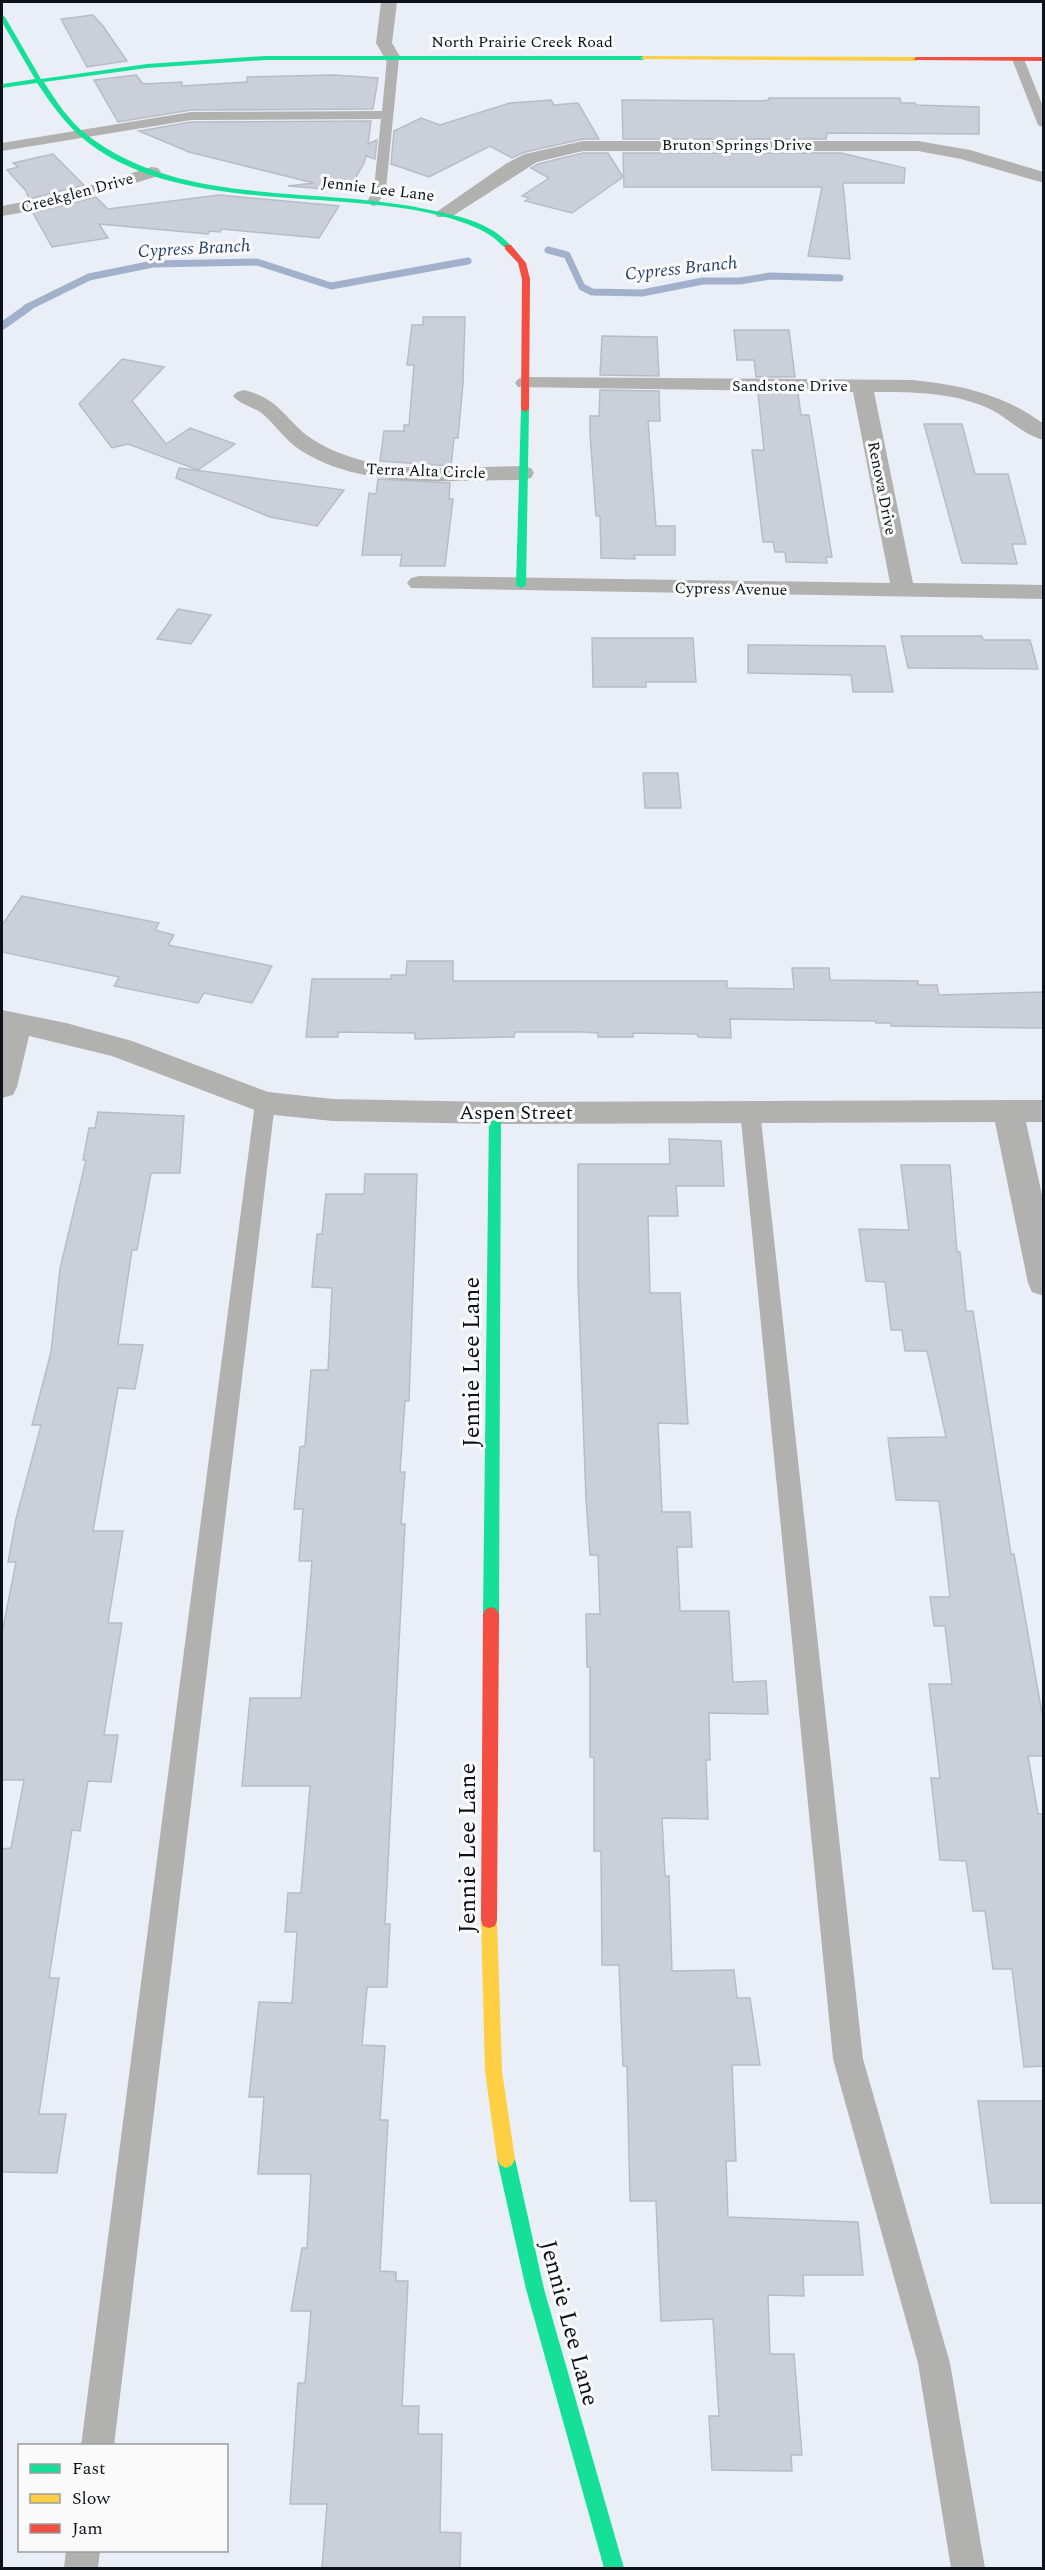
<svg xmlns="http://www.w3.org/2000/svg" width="1045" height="2570" font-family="Spectral,serif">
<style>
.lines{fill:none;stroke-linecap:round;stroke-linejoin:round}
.stream-far1{stroke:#a2b1cb;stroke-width:7}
.stream{stroke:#a2b1cb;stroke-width:8}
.building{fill:#cacfda;stroke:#b8bcc6;stroke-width:1.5}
.lane{fill:#b1b1af;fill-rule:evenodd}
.street{fill:#b1b1af;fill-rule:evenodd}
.fast{fill:#16e098;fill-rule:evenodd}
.slow{fill:#ffcf43;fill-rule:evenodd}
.jam{fill:#f24e42;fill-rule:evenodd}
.labels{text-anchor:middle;stroke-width:6;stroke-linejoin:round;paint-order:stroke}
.far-street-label{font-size:16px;fill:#0c111a;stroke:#fafafa}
.far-water-label{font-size:18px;font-style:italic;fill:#243e6b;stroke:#fafafa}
.street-label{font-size:20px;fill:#0c111a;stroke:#fafafa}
.near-street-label{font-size:24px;fill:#0c111a;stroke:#fafafa}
</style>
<rect width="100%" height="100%" fill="#eaeef7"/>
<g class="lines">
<path class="stream-far1" d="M548 250 567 255 582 287 592 292 642 293 703 281H740L770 276 840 278
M26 308 89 277 153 264 257 262 331 286 468 261"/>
<path class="stream" d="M2 326 29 307"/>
</g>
<path class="building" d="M93 15 103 26 127 61 87 67 61 19Z
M136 75 143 84 182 82V86L247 82V77L335 75 378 78 373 109 191 110 118 122 94 80Z
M769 98H900L901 103H915L916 105 979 107V134L827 133 826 139H623L622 100 760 101 769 100Z
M551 100 554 105 578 103 599 139H583L525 152 512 158 490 146 429 177 391 164 394 131 421 118 440 125 510 103Z
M371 121 368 144 377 140 375 159 366 156 364 163 348 191 288 186 314 183 189 152 139 131 191 122Z
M583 153H608L623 177 572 213 525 201 529 198 522 196 549 178 531 168 538 164Z
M623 153H841L905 168 904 183H843L850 259 808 256 822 187H624Z
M53 154 84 185 29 199 26 191 7 170 18 167 13 163Z
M219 195 339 206 319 238 222 229 220 232 210 231 208 234 99 224 108 238 52 247 33 213 96 197 108 209Z
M423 317H465L463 383 458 438H454L451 466 380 461 384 431H404V425H409L414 365H407L412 325H423Z
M734 330H789L795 377H756L754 360H737Z
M602 336 657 337 659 376 600 375Z
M122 359 164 367 132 401 166 444 190 428 235 444 198 470 128 444 112 448 79 404Z
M600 390 659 391 660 421H648L656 526H675V555H634L635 559 601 558 600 516H596L590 434V416H599Z
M758 393H798L801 415H809L832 557H826L827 563 786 562 785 552H775L773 542H763L752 450H764Z
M924 424H962L975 474H1008L1026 544H1012L1017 564 962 563Z
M179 468 344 490 317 526 270 517 176 478Z
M378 479 450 483 449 499H453L445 566H400L402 555H362L369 493 376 494Z
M178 609 211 615 191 644 157 639Z
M901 636H982L983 640H1030L1038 669 908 668Z
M592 638H693L696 682H646V687H593Z
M748 645 885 646 893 692H853L851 675 748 673Z
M643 773H678L681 808H645Z
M22 896 159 923 155 930 174 935 168 945 272 966 252 1003 204 993 198 1003 114 986 119 977 2 952V925Z
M407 961H453V981H727V988L794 989 792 968H829L830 980 918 981V985H937L939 995 1044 992V1028L891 1026V1023H876V1021L730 1019 731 1038 698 1037 697 1034 633 1033V1037H598V1033L581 1032H515L514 1037 415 1039V1033L338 1032V1037H306L312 979H391V975H406Z
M98 1112 184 1116 180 1173H151L137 1250H132L118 1344 143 1345 135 1389 118 1388 93 1531H123L108 1623H122L104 1735H118L111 1782 88 1781 80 1831 72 1830 49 1978H59L39 2114H66L57 2173 2 2172V1849L11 1848 24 1780H2V1633L16 1562H8L16 1519 41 1425H32L51 1352 60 1269 86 1160H83L89 1128H95Z
M669 1139 721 1141 724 1186H676L678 1216H648L650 1293H680L688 1424 658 1423 662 1512H690L692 1547H677L680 1611H729L733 1682 766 1681 768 1714 709 1713 710 1760H706L708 1819 662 1818 665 1876H669L672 1971 734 1970 737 1998H750L760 2065H732L736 2161H726L728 2217 858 2222 863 2275H803L804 2296 768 2295 770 2354H794L802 2455H791L792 2471 712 2470 709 2416H719L713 2319 661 2321 656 2201H630L627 2066H623L619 1965H602L601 1851H594V1758L590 1757V1667H587L586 1614H600L598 1555H590L586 1499 578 1280V1164H670Z
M901 1165H950L957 1252H960L966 1311H973L1011 1554H1014L1043 1719V1756H1028L1038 1814H1044V2066L1024 2067 1012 1969H993L985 1911H973L966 1861 940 1860 931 1778H940L929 1684H952L945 1626H934L930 1597H950L939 1501 896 1500 888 1438 946 1437 927 1351H905L902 1330H891L885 1282 866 1281 859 1229 909 1230Z
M365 1174H417L410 1371 409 1401H405L400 1472H405L401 1524H405L385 1924H390L387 1987H367L362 2045 385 2046 380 2120H388L380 2271 396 2272V2281H408L402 2406H419L418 2434H442L440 2532 461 2533 460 2568H322L327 2504H290L298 2383H305L311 2311H291L302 2248H307L311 2174H258L264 2097H249L259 2002 292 2003 297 1932H285L288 1893H301L310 1786H242L250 1698H301L312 1561H299L303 1509H294L300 1447 305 1446 311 1370H328L332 1288 312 1287 317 1234H322L326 1194H364Z
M978 2101H1044V2203H991Z"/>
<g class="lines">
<path class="lane" d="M393 55 399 58 386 189 377 205 373 206 367 202 374 189 381 119 191 120 2 151V143L191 112 382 111 387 58Z
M1014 57 1024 59 1044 109V128L1038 125 1012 59Z
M265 1095 272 1098 275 1103 114 2446H81L255 1103 258 1098Z
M750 1102 757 1105 760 1110 863 2059 950 2363 985 2568H951L918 2363 833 2059 740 1110 743 1105Z
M66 2550H100L98 2568H64Z"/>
<path class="street" d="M381 2H397L392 43 401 58 393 63 387 62 376 43Z
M583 141H918L970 150 1044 172V183L961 159 918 151H583L537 162 451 217H437L435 213 507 163 525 154Z
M152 167 158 168 161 172 158 176 64 205 2 216V206L54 196Z
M525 377 912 380C961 385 1003 394 1044 424V440C1025 436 1009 419 992 410 955 392 913 392 874 392L913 583 1044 585V599L411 588 407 583 411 578 419 576 890 583 853 392 518 387 515 383 518 379Z
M244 390C283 399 287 425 317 442 378 478 455 467 523 466L531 468 534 473 531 478 523 480C451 480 364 491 300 450 286 441 276 426 264 415 255 407 240 405 233 396L237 392Z
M2 1010 66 1023 132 1041 268 1092 333 1099 495 1102 1044 1100V1122H1026L1044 1204V1296L1032 1292 1028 1283 995 1122 495 1124 333 1121 265 1114 112 1056 29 1036 17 1087 13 1095 2 1098Z"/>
<path class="fast" d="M2 15 5 17 41 79 147 64 265 56H643L646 58 643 60H265L147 68 44 82C56 101 69 121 87 135 185 210 321 184 435 211 463 217 493 224 512 247L508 249C503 247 499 242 494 238 482 229 467 224 453 219 338 185 175 218 80 136 63 121 50 102 37 83L2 88V84L35 79 2 22Z
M525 406 529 409 526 585 521 588 516 585 521 409Z
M495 1108 501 1113 499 1614 496 1619 491 1621 486 1619 483 1614 489 1113Z
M506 2150 512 2153 515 2159 544 2289 624 2568H604L526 2289 497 2159 500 2153Z"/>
<path class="slow" d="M643 56 916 57 919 59 916 61 641 59Z
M489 1912 495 1914 497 1920 502 2071 515 2159 512 2165 506 2168 500 2165 497 2159 485 2071 481 1920 483 1914Z"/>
<path class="jam" d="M916 57H1044V61L914 60Z
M505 245H511L526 263 530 279 529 409 525 412 521 409 522 279 518 263 505 249Z
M491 1607 496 1609 499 1614 497 1920 495 1926 489 1928 483 1926 481 1920 483 1614 486 1609Z"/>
</g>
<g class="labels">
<g class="far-street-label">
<text x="522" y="47">North Prairie Creek Road</text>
<text x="737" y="150">Bruton Springs Drive</text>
<text transform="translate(378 188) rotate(7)" y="6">Jennie Lee Lane</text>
<text transform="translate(77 192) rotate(-15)" y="6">Creekglen Drive</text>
<text x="790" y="391">Sandstone Drive</text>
<text transform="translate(426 470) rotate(2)" y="6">Terra Alta Circle</text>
<text transform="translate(883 488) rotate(79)" y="6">Renova Drive</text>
<text transform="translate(731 588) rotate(1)" y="6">Cypress Avenue</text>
</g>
<g class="far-water-label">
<text transform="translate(194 248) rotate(-3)" y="6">Cypress Branch</text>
<text transform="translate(681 268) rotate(-6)" y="6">Cypress Branch</text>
</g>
<g class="street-label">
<text x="516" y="1119">Aspen Street</text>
</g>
<g class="near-street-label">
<text transform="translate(471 1362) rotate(-90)" y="8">Jennie Lee Lane</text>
<text transform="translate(467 1848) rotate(-90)" y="8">Jennie Lee Lane</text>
<text transform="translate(570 2323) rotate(75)" y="8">Jennie Lee Lane</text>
</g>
</g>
<rect width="1045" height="2570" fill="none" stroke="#0c111a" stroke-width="6"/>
<rect x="18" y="2444" width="210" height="108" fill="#fafafa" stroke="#9b9da0" stroke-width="1.5"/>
<rect x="30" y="2464" width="30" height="9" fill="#16e098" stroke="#9b9da0" stroke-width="1.5"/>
<text x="72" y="2474" font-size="18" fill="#0c111a">Fast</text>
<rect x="30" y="2494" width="30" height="9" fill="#ffcf43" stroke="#9b9da0" stroke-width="1.5"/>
<text x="72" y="2504" font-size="18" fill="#0c111a">Slow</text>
<rect x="30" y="2524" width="30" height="9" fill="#f24e42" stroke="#9b9da0" stroke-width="1.5"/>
<text x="72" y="2534" font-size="18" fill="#0c111a">Jam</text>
</svg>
